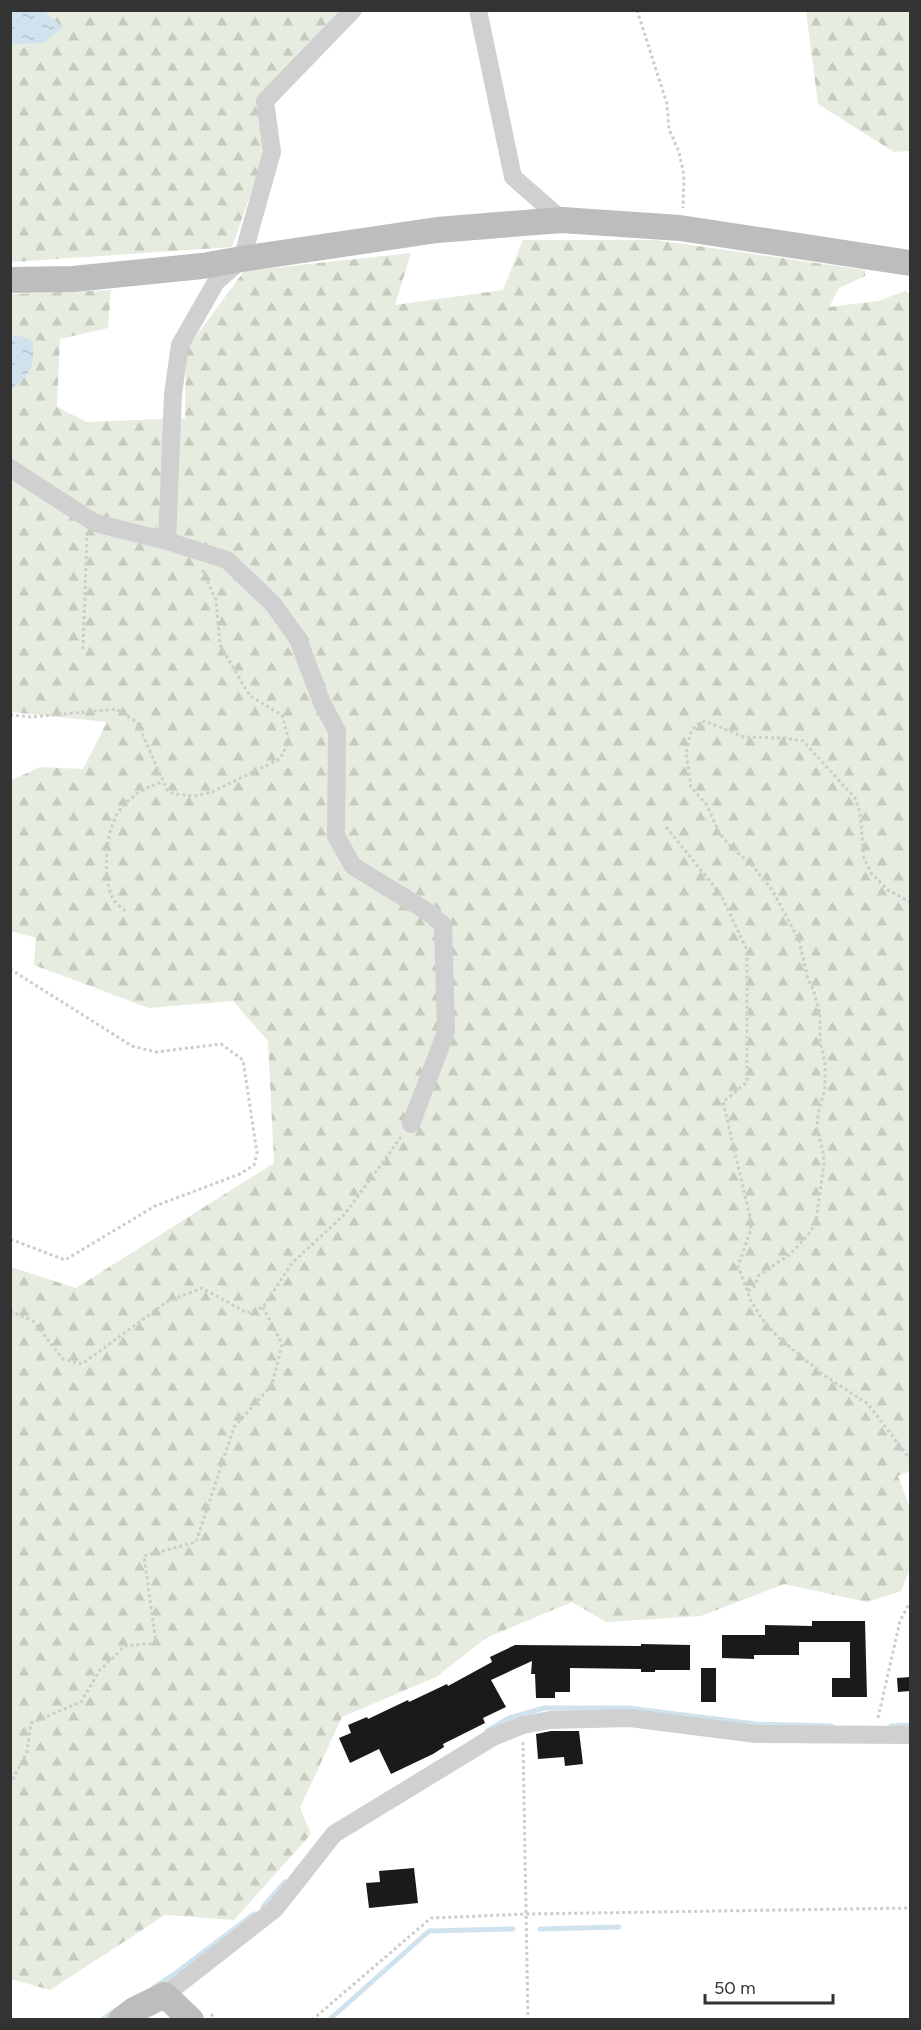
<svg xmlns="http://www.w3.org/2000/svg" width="921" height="2030" font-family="Figtree,sans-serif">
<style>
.forest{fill:url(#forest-firs)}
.water{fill:url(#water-ripples)}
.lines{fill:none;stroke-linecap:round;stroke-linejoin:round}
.stream{stroke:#cfe2ee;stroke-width:5}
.building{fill:#1a1a1a}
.path{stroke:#cdcdcd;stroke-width:3;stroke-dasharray:3 3;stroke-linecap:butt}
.street{stroke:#d0d0d0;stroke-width:18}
.secondary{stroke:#bdbdbd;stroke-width:26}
</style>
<defs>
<pattern id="forest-firs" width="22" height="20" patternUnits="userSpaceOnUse" patternTransform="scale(1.5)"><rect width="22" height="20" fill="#e6ecdf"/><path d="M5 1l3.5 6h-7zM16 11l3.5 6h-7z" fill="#c6cbc0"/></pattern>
<pattern id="water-ripples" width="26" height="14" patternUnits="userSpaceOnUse" patternTransform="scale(1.5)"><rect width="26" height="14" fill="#cfe2ee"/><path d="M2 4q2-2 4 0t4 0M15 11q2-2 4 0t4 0" fill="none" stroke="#b2c2cd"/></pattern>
</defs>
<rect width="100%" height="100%" fill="#fff"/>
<path class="forest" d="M11 11H345L260 98 265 152 232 247 13 262 11 261Z
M806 11H910V151L894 152 818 104Z
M523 240H656L865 270V276L839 288 829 307 878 301 905 291 910 294V1471L898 1476 910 1508V1569L901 1591 867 1602 784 1584 701 1616 606 1622 572 1602 486 1638 436 1677 342 1717 300 1808 311 1834 234 1920 165 1915 50 1990 11 1979V1267L76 1288 274 1163 268 1041 233 1001 149 1008 34 965 36 938 11 931 10 781 40 767 83 769 107 722 11 712V294L111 290 108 328 60 339 57 407 87 422 185 418 186 350 244 271 411 253 395 305 503 290Z"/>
<path class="water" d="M10 11H43L63 27 43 43 11 44Z
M11 335 28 338 33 342C34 367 31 375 11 389Z"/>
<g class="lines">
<path class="stream" d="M891 1726 910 1725
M487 1731 509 1718 544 1708H628L756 1724 832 1726
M263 1907 285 1882
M540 1929 619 1927
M154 1987 173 1975 254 1914
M102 2020 116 2010
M329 2020 429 1931 513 1929"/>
</g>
<path class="building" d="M812 1621H865L867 1697H832V1678H850V1642H799V1655H754V1659L722 1658V1635H765V1625L812 1626Z
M641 1644 690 1645V1670H655V1672H641V1669L570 1668V1692H555V1698H536L535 1674H531L532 1661 491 1680 506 1707 483 1718 485 1723 443 1744 444 1747 433 1754 391 1774 379 1749 350 1763 339 1738 351 1733 348 1725 367 1717 368 1719 408 1700 409 1702 447 1684 448 1686 492 1662 490 1657 515 1645 641 1646Z
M701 1668H716V1702H701Z
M910 1677V1691L898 1692 897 1678Z
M551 1731H579L583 1764 565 1766 564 1757 538 1759 536 1734Z
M414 1868 418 1903 369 1908 366 1883 380 1882 379 1871Z"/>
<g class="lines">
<path class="path" d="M637 10 667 104 669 129 679 152 684 175 683 208
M83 649 87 537
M10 715 32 717 116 709 137 722 167 790 174 794 194 796 212 792 280 759 289 741 282 715 250 696 220 645 216 600 202 569
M666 827 721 895 747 950V1082L723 1102 751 1221 750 1232 738 1266 751 1301 762 1319 778 1337 798 1354 828 1378 868 1404 910 1459
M125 911C121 907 114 902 112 897 102 873 105 826 123 806 134 794 148 786 163 782
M10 969 132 1046 156 1052 221 1044 243 1060 257 1153 254 1165 240 1174 155 1206 65 1260 10 1239
M748 1291 754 1287 759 1275 789 1255 799 1245 811 1231 816 1220 824 1164 823 1151 817 1129 818 1114 825 1088V1063L820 1040V1013L813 989 808 979 799 940 772 890 754 867 731 847 720 834 706 804 691 787 686 754 690 734 696 725 705 721 744 737 785 738 803 741 855 798 860 812 864 858 871 873 888 890 910 902
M10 1311 33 1321 63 1359 82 1364 168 1301 202 1288 247 1313 263 1307 292 1263 345 1214 401 1137
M878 1718 900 1621 910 1602
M523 1742 528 2020
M10 1785 27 1752 31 1723 81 1702 100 1670 125 1646 156 1643 144 1556 196 1542 234 1427 272 1385 282 1344 263 1307
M211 2014 216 2020
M312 2020 431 1918 527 1914 910 1908"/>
<path class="street" d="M478 10 513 177 562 220
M10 468 95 523 167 541 227 560 273 604 298 639 322 703 337 731 336 836 353 866 428 912 443 925 446 1032 411 1124
M167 541 173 394 180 345 216 282 242 259 272 152 265 101 353 10
M165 1995 275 1909 334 1834 493 1737 523 1725 550 1720 630 1718 756 1734 910 1735"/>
<path class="secondary" d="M10 280 73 279 202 266 242 259 437 230 562 220 680 228 910 263
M121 2020 134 2010 165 1995 191 2020"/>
</g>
<rect width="921" height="2030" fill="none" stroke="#333333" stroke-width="24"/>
<path d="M705 1994v9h128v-9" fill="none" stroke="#333333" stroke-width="3"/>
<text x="714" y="1994" font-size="18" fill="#333333" stroke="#ffffff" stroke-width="4.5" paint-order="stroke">50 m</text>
</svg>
